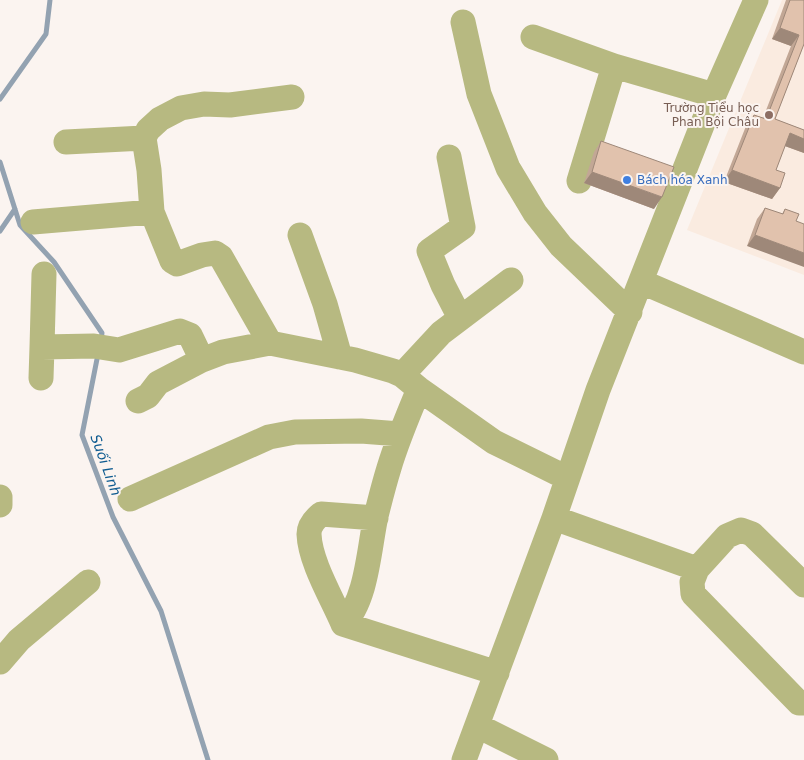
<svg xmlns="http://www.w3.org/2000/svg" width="804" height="760" font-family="'DejaVu Sans',sans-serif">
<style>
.built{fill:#faebe0}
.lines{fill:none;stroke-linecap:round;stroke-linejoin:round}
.stream{stroke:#93a2b1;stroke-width:5}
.minor{stroke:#b7b981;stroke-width:25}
.wall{fill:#c2a795}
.shaded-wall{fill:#9e8879}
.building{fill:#e1c2ad;stroke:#9e8879}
.education-dot{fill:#8d6e63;stroke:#fbf4f0;stroke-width:2}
.shop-dot{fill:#3f7fe0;stroke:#fbf4f0;stroke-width:2}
.labels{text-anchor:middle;stroke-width:4;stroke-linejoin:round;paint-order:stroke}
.education-label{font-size:12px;fill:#785e54;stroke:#fbf4f0;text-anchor:end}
.shop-label{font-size:12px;fill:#366cbe;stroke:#fbf4f0;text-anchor:start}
.water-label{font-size:14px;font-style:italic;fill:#0e5b90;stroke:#fbf4f0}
</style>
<rect width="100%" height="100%" fill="#fbf4f0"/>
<path class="built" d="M782 0H804V275L687 230Z"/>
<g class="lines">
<path class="stream" d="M0 99 46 34 50 0
M0 162 20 225 54 262 102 333 101 341
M0 231 15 209
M98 354 82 435 113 517 161 611 208 760"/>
<path class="minor" d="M463 22 479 94 508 168 535 213 561 246 630 312
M533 37 614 66
M66 142 144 138
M449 157 463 227 429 251 443 285 460 318
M579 181 614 66 714 95
M152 212 172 261 177 264 202 255 215 253 221 257 270 343
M33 222 152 212 149 170 144 138 148 130 160 119 181 108 204 104 230 105 292 97
M300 235 325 304 340 357
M44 274 42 347 94 346 119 350 180 331 190 335 202 360 223 352 270 343 355 360 393 371 402 375 419 389 494 442 567 478
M642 282 804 352
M402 375 441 333 511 280
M41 378 42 347
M138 401 148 396 158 383 202 360
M0 497V505
M130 499 269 437 295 432 361 431 400 434
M376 518 321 514C315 519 309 526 309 534 310 562 332 598 343 624L497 673
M554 518 697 569 727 536 741 530 752 534 804 585
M697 569 692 582 693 594 799 703H804
M343 624C367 601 369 548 376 516 380 500 384 484 389 468 397 441 408 415 419 389
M0 662 19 640 88 582
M478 726 546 760
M464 760 554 518 598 390 714 95 756 0"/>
</g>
<path class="wall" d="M786 0H804V44L775 119 804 130V153L785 146 776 170 780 188 772 199 724 182 746 126 754 115 763 118 791 46 772 39Z
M601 141 654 209 584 183 594 152Z
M765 208 782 214 785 209 796 221 747 246 757 219Z"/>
<path class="shaded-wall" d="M780 28 799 35 791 46 772 39Z
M790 133 804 139V153L782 145Z
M732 170 780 188 772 199 724 182Z
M592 172 662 197 654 209 584 183Z
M755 235 804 253V267L747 246Z"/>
<path class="building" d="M790 0H804V44L775 119 804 130V139L790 133 776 170 785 173 780 188 732 170 754 115 766 119 799 35 780 28Z
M601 141 674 167 662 197 592 172Z
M765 208 783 214 785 209 799 214 796 221 804 224V253L755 235Z"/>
<circle class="education-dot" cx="769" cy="115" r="5"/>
<circle class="shop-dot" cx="627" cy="180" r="5"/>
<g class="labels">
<g class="education-label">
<text x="759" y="112">Trường Tiểu học<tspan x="759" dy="14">Phan Bội Châu</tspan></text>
</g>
<g class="shop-label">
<text x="637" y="184">Bách hóa Xanh</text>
</g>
<g class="water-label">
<text transform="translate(106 465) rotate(70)" y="5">Suối Linh</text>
</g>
</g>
</svg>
